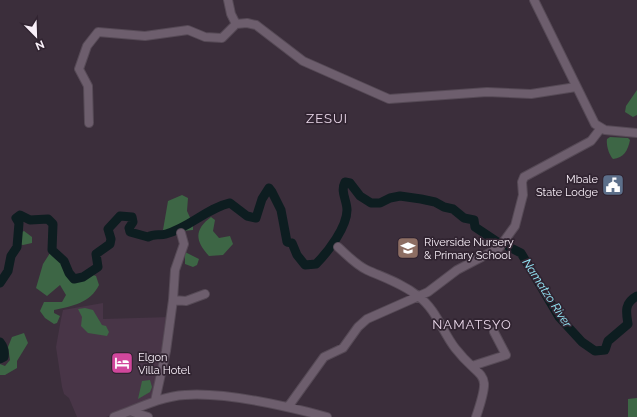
<svg xmlns="http://www.w3.org/2000/svg" width="637" height="417" font-family="Raleway,sans-serif">
<style>
.built{fill:#483547}
.green{fill:#3d6645}
.lines{fill:none;stroke-linecap:round;stroke-linejoin:round}
.river{stroke:#0d1d20;stroke-width:9}
.minor-casing{stroke:#564a56;stroke-width:10}
.minor{stroke:#6d5e6d;stroke-width:8}
.labels{text-anchor:middle;stroke-width:3.5;stroke-linejoin:round;paint-order:stroke}
.poi-label{font-size:11px;fill:#f9f0f9;stroke:#312431;text-anchor:start}
.water-label{font-size:12px;font-style:italic;fill:#97edfd;stroke:#312431}
.quarter-label{font-size:13px;letter-spacing:1px;fill:#ead8ea;stroke:#312431}
</style>
<rect width="100%" height="100%" fill="#3b2e3b"/>
<path class="built" d="M103 303V319L171 317 154 400 106 417H77L69 398 64 394 62 387 56 347 61 319 63 310Z"/>
<path class="green" d="M637 90V115L633 117 625 112 626 106Z
M610 137 628 138 630 140C628 150 624 158 613 159 609 155 606 145 607 139Z
M182 195 188 198 187 211 193 224V230L182 231 170 235 163 230 168 201Z
M211 217 215 220 213 231 219 238 230 236 233 244 223 255 209 256C195 241 194 230 211 217Z
M24 231 32 237V243L23 245 19 244 18 234Z
M52 250 64 261 69 273 74 278 90 274 96 276 99 285C90 303 73 306 54 310V313L60 316 57 323 54 324 45 318 40 311 44 302H62L66 295 60 285 47 296 36 288 43 264Z
M185 252 199 259 197 265 193 267 185 264Z
M85 308 93 310 102 325 106 326 109 332 107 336 88 333 81 326 82 317 78 309Z
M24 333 28 343 17 361V368L5 375H0V364L5 366 10 360 8 347 12 337Z
M150 380 152 387 150 392 138 399 142 381Z
M637 398V417H628V399Z"/>
<g class="lines">
<path class="river" d="M509 247 521 253 559 317 582 342 595 351 605 350 608 341 628 324C626 312 624 303 637 296
M0 283 8 271 11 256 17 247 19 223 16 218 20 215 30 220 48 219 53 224 52 250 64 261 69 273 74 279 83 277 98 267 96 254 110 244 111 239 108 229 120 216 132 217 133 222 129 228 130 232 148 237C155 233 159 236 166 234 189 228 207 208 230 203L247 216 256 218 262 199 269 188 272 192 281 210 287 242 292 243 297 255 305 265 316 264C328 252 347 227 347 210 347 200 340 192 345 182L350 183 360 196 371 203H380L390 198 400 196 421 199 435 202 444 207 453 209 464 218 474 220 475 227 499 243
M0 342C4 347 5 351 4 357L0 359"/>
<g class="minor-casing">
<path id="minor" d="M228 0 231 14 236 24
M534 0 595 124 605 130 637 133
M89 123 88 86 79 69 87 46 98 32 145 36 188 30 205 37 222 38 236 24 247 23 256 25 303 61 389 99 487 92 531 94 576 87
M338 247C347 255 356 265 367 270 385 278 403 284 418 296 436 309 442 331 455 348 482 383 493 367 476 417
M173 300 175 270 184 244 181 233
M472 366 506 355 494 332
M155 401 166 351 173 300 186 301 205 294
M288 407 324 357 343 348 358 327 367 319 428 292 457 270 499 248 515 226 523 195 522 182 524 177 591 141 601 128
M130 411C147 404 166 396 185 395 227 392 286 406 327 417
M114 417 130 411 148 417"/>
</g>
<use href="#minor" class="minor"/>
</g>
<defs>
<g id="civic-square" transform="scale(1.15)"><rect x="-9" y="-9" width="18" height="18" rx="4" fill="#5c6f8a" stroke="#312431"/><path d="M-.6-6.5H3V-4.5H.6V-3L4-1V1h2V6H-6V1h2V-1L-.6-3ZM-1.2 2.5V6h2.4V2.5Z" fill="#fff"/></g>
<g id="school-square" transform="scale(1.15)"><rect x="-9" y="-9" width="18" height="18" rx="4" fill="#8d6e63" stroke="#312431"/><path d="M0-5L7-2L0 1L-7-2ZM-4 1L0 2.5L4 1V4Q0 6-4 4Z" fill="#fff"/></g>
<g id="hotel-square" transform="scale(1.15)"><rect x="-9" y="-9" width="18" height="18" rx="4" fill="#d1479c" stroke="#312431"/><path d="M-6-4.5h1.5V1H6V5H4.5V3h-9V5H-6ZM-4 0a1.8 1.8 0 1 1 3.6 0ZM.5 0V-2.5h3Q6-2.5 6 0Z" fill="#fff"/></g>
</defs>
<g fill-rule="evenodd">
<use href="#civic-square" x="613" y="185"/>
<use href="#school-square" x="408" y="248"/>
<use href="#hotel-square" x="122" y="363"/>
</g>
<g class="labels">
<g class="poi-label">
<text x="598" y="183" text-anchor="end">Mbale<tspan x="598" dy="13">State Lodge</tspan></text>
<text x="424" y="246">Riverside Nursery<tspan x="424" dy="13">&amp; Primary School</tspan></text>
<text x="138" y="361">Elgon<tspan x="138" dy="13">Villa Hotel</tspan></text>
</g>
<g class="water-label">
<text transform="translate(547 293) rotate(57)" y="4">Namatzo River</text>
</g>
<g class="quarter-label">
<text x="327" y="123">ZESUI</text>
<text x="472" y="329">NAMATSYO</text>
</g>
</g>
<g transform="translate(36 36) rotate(157)" stroke="#312431" stroke-width="3" paint-order="stroke">
<path d="M0-3L7 15L0 10L-7 15Z" fill="#f9f0f9"/>
<text y="-6" font-size="11" font-weight="bold" text-anchor="middle" fill="#f9f0f9">N</text>
</g>
</svg>
